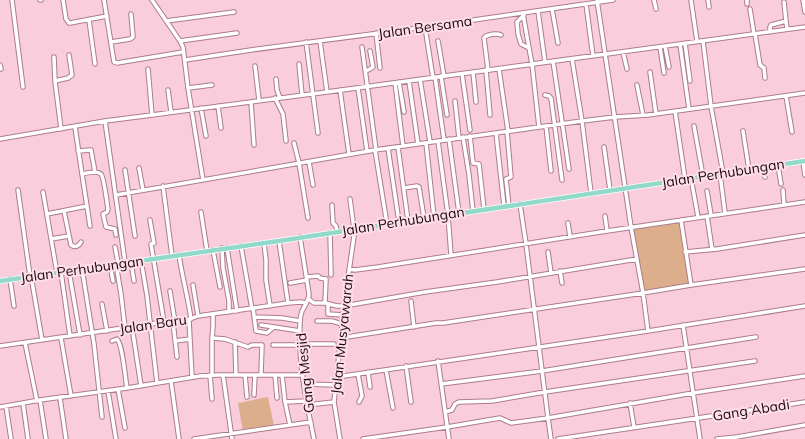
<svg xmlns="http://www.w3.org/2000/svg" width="805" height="439" font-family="Mulish,sans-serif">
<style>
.green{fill:#dcae8c}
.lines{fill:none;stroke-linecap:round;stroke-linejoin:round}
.minor-casing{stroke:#ad7c8c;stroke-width:5.5}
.major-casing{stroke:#fff;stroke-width:6}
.minor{stroke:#fff;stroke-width:3.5}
.major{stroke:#91d9cb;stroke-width:4.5}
.labels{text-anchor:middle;stroke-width:4;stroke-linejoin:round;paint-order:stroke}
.street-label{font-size:14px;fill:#1b0910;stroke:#ffdee8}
</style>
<rect width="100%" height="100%" fill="#f9cddb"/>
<path class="green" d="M679 221 689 284 644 291 633 229Z
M268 397 274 426 243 432 238 403Z"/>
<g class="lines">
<g class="minor-casing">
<path id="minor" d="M12 0 23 87
M40 0H41
M63 0 66 19 69 23H70L107 16
M104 0 114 62 117 63 183 52
M152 0 180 41 183 47 188 88 203 180
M597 0 631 227 643 293 691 285 805 269
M654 0 656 9
M691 0 697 41
M708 0 709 7
M747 0V4
M803 0 805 12
M784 2 786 21
M586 4 593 56
M552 9 558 43
M750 9 754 34
M538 11 545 62
M523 14 529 48
M524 15 517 22 518 34 521 44 529 48 532 64 539 127
M89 20 95 64
M166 21 234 12
M425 27 433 78
M770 32V27L771 25 786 21 787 29
M376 33 380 68
M755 34 760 65 764 68 765 78
M180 41 237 33
M320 41 327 92
M438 41 444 76
M703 41 711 106 723 173
M111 42 130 39 133 37 131 14
M306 42 318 133
M685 43 690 81
M680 44 689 109
M665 46 669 67
M362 47 376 150
M660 47 664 73
M623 52 627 69
M54 57 55 81 61 129
M572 59 582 121 591 193
M185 60 251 50 425 27 613 0
M553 61 569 169
M299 64 302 95
M0 65 1 69
M255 66 259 100
M148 69 152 115
M499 69 508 131
M486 70 490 115
M488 70 484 38C487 34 497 33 501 35
M366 71 370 69 373 67 370 51
M473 72 476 102
M650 72 656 114
M462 74 470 130
M441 76 447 115
M435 77 444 140
M276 79 277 90 280 98
M420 79 430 142
M55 81 68 78 72 75 69 55
M409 81 418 144
M399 82 404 112
M395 83 403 146
M637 85 643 115
M188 88 212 85
M358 88 367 151
M168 90 171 112
M340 90 349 154
M545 95 549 96 551 98 562 180
M786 96 792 132
M275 98 283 114 286 141
M455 101 459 138
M251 102 254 145
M218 106 221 128
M201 108 206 136
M675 111 685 179
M105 121 125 262
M546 126 551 171
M694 126 703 176
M75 127 82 174
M507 131 511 177 506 179 509 206
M743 131 749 170
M496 133 504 206
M470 136 473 163 479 164 484 209
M463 137 469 175 473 211
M0 139 105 121 152 115 327 92 805 27
M449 139 459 213
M438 141 448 215 451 255
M294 143 299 163 308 218
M426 143 434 217
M398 147 408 221
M604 147 610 190
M388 148 399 222
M375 150 387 224
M78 151 91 150 95 172
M309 162 313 185
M803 162 805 175
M778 165 781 184
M764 167 765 177
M139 168 143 190
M125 170 135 236
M720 174 725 213
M691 178 698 217
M163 186 172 256
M404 188 417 186 419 187 424 218
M18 190 30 276
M783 190 784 205
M707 191 711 215
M43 192 57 273
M116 195 375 150 582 121 615 117 648 115 805 93
M350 199 354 229
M520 204 526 244 548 418 551 439
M332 205 333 223 336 226 337 231
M64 211 71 245C75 248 79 246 81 242
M201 212 207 251
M47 214 87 206
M605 216 607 231
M707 216 712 249
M150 220 154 243 151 244 164 322
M681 220 691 285
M568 223 570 237
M90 226 82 174C87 173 96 170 101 174 104 177 107 204 108 209L107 212 103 214 106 227 115 229 116 235
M330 233 331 275
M300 237 309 294C309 300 305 305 302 311 301 314 300 319 300 323 298 362 306 401 314 439
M51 239 69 236
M279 241 288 303
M264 243 266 260V280L270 306
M241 246 252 309
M115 247 118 263
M222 248 223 268 229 301V312
M227 248 237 311
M213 250 220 287
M548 252 551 273
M685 252 717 249 805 235
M179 255C182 276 188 297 191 319
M141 260 147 296 157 383
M131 262 134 281
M116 264 121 294 125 328
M110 265 113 281
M82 269 94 344 102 417
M349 269 355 270 378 267 607 231 805 202
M69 271 80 335
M560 271 562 283
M61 272 70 336
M31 276 42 340
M307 277 318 276 320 278 326 279 325 303
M10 279 14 306
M290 283 307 280
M193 285 198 316
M170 291 175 322
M309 299 311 301 314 303H325L337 306H344L425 292 497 282 637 259
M411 301 414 327
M102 304 107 331
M328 304V314L343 315
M253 308 256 331 267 333 274 327
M254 317 282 318 300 321
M189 320 192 377
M317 321H332L342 324
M173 322 177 357
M261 325 300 331
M683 325 700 439
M132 327 141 386
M341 337H347L436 323H443L643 293 648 331
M61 338 71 396
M212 338 225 339 248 347 252 345H262L261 375
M112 341 117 339C123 345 125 378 127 388
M175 341 190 339
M235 342 236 375
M25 343 37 401
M300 344H334
M273 345H300
M0 346 164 322C175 324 188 320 198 316L288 303 301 302 306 303
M438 361 449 439
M406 366 411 402
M386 370 393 408
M368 372 370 387
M358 374 362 396 359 402
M210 375 212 399
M212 375V338L213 326V314
M223 375 232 439
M245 375 247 397
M275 375 277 398
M282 375 285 402 290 425
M337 377 648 331 805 306
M171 381 179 439
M304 384 336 385
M441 384 542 371 756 337
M118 389 125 428
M108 391 116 439
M254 395 255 375
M60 398 66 439
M40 400 46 439
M285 402 306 401
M23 403 28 439
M630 403 634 427
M307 405 334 402
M6 406 11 439
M0 407 40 400 127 388 200 376 218 375H302
M445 412 452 410 455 404 459 402 492 401 545 392 755 361
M194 439 311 422
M340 439 334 402 344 306 355 229
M363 439 447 427 500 418 511 423 548 418 693 393 805 376
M558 439 805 402
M717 439 737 437 805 425"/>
</g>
<g class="major-casing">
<path id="major" d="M0 281 279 241 805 161"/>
</g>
<use href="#minor" class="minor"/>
<use href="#major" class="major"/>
</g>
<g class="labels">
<g class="street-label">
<text transform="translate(425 27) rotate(-8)" y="5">Jalan Bersama</text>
<text transform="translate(723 173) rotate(-9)" y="5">Jalan Perhubungan</text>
<text transform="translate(403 221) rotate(-9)" y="5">Jalan Perhubungan</text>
<text transform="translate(82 269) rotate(-8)" y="5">Jalan Perhubungan</text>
<text transform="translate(153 324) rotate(-8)" y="5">Jalan Baru</text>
<text transform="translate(342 334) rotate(-84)" y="5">Jalan Musyawarah</text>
<text transform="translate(305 373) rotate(-96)" y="5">Gang Mesjid</text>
<text transform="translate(751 410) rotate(-9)" y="5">Gang Abadi</text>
</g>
</g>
</svg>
